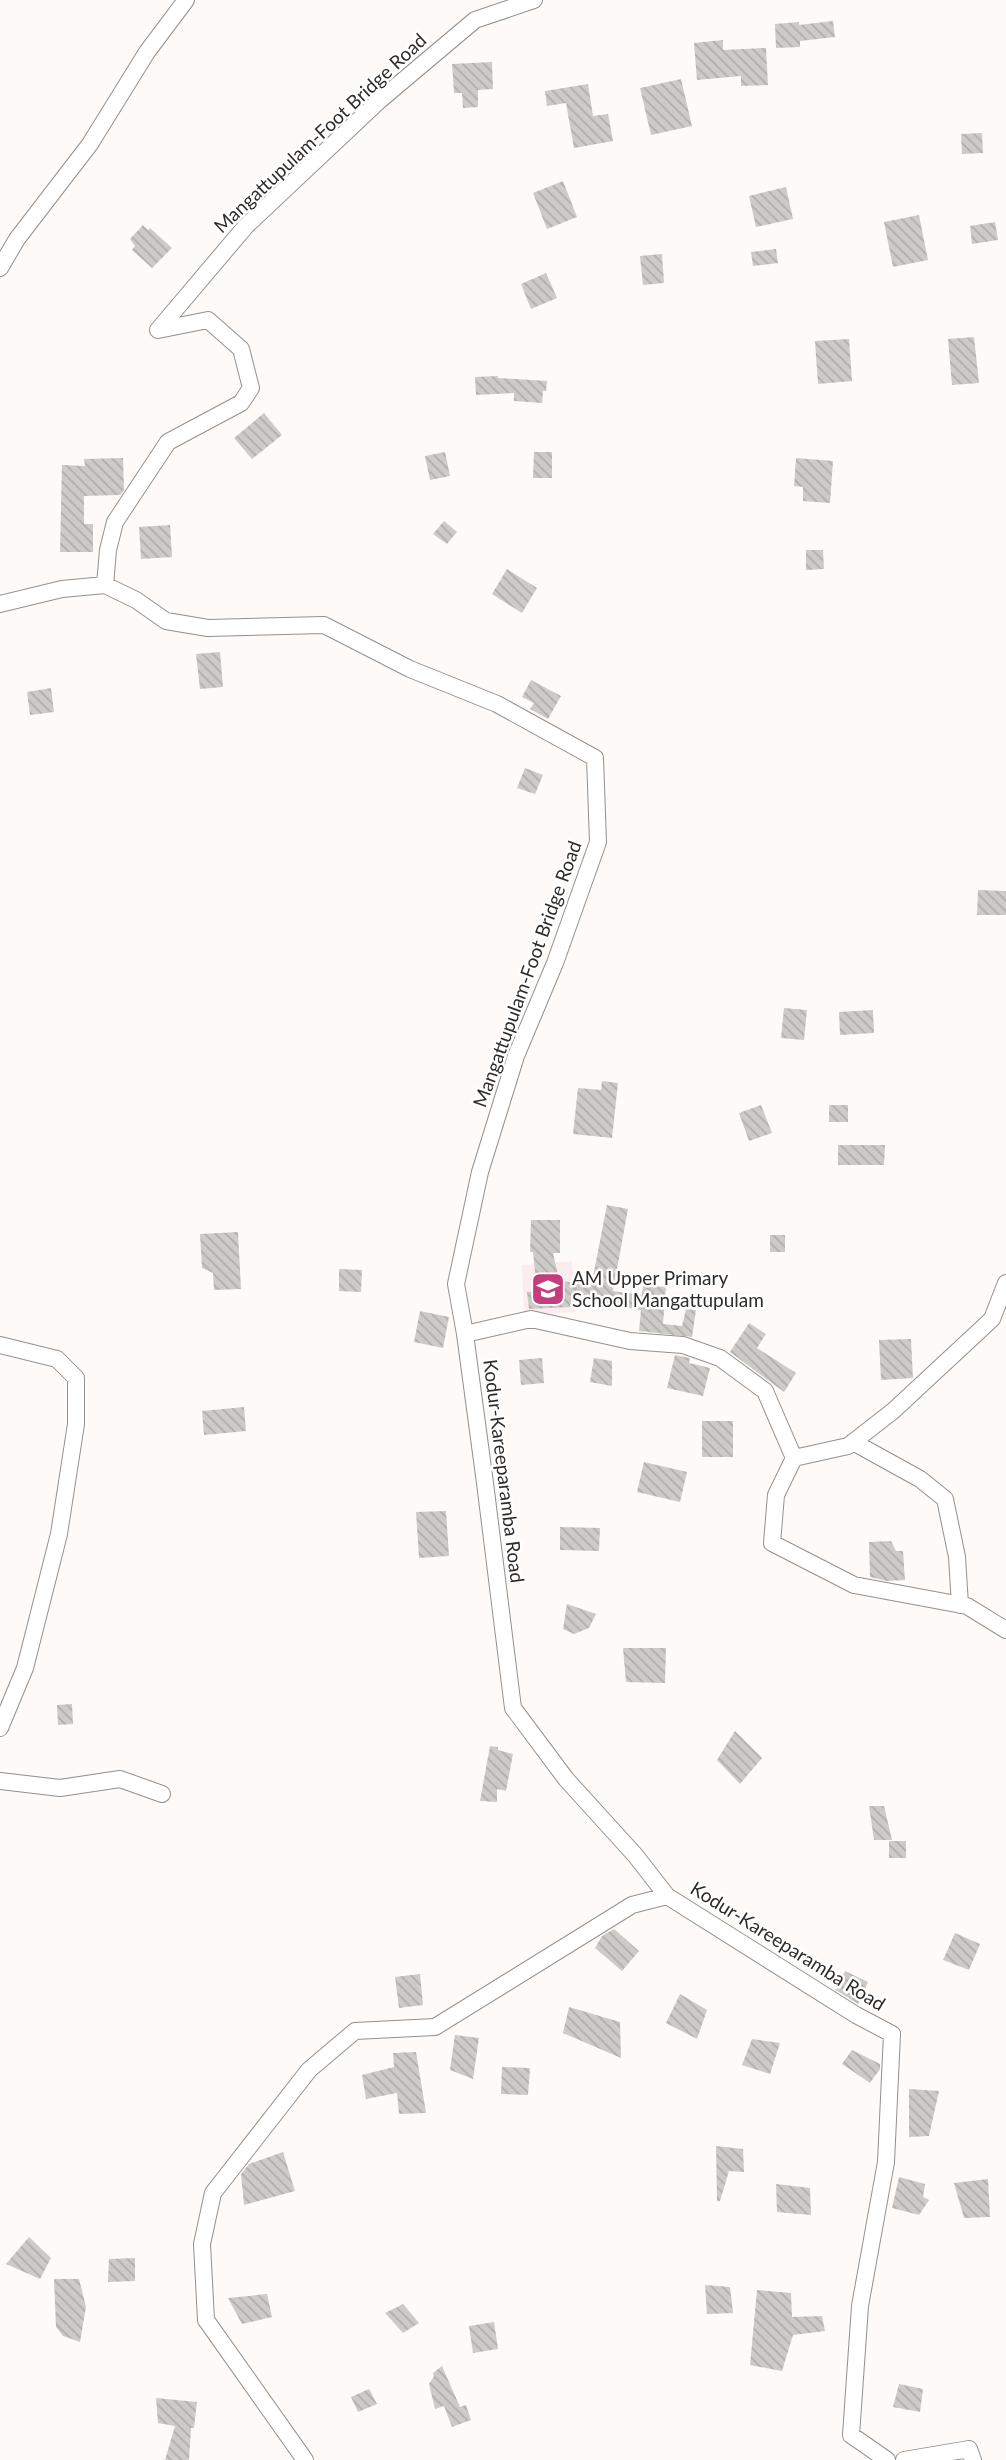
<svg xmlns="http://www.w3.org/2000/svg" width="1006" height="2460" font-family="Lato,sans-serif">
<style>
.education{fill:#fdecee}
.building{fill:url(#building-back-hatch)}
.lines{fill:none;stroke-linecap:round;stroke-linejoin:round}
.street-casing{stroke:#93918e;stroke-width:18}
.street{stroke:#fff;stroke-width:16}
.labels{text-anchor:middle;stroke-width:5;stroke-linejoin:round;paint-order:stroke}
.street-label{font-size:19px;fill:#2d2c2b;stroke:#fff}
.poi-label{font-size:19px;fill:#2d2c2b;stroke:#fff;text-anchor:start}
</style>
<defs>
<pattern id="building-back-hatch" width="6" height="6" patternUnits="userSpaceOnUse" patternTransform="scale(1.75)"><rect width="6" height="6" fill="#cdcbc7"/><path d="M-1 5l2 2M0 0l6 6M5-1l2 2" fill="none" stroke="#b0aeab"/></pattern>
</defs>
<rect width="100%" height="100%" fill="#fdfaf7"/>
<path class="education" d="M572 1261 576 1312 524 1315 522 1265Z"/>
<path class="building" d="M833 21 835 37 800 41V47L776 48 775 24 799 22V25Z
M723 40V50L766 48 768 85 741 86V76L697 80 694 43Z
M492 62 493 89 478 90V107L463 108 462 93H454L452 64Z
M681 79 692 126 651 135 640 88Z
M588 84 593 116 608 114 613 141 574 148 566 103 547 106 545 91Z
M982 133 983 153 962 154 961 134Z
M563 181 577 217 547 229 533 193Z
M786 187 793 219 756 227 749 196Z
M919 215 928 260 893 267 884 222Z
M995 222 998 240 972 244 970 226Z
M143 225 148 230 150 228 172 248 152 268 132 250 135 246 130 239Z
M776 249 778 263 753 266 751 252Z
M662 254 664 283 643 285 640 256Z
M546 273 557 298 531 309 521 284Z
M974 337 979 383 952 385 948 339Z
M849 339 852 381 818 384 815 341Z
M498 376V378L547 381 546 391H543L542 403 514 401V393L476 395 475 377Z
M264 413 282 435 252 459 234 438Z
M445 452 450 476 430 480 425 456Z
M534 452H552V478H533Z
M123 458 124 490 120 495 84 496V524H93V552H60L62 465 85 466 84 459Z
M796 458 833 461 830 503 803 501V487L794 486Z
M444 521 457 532 447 544 433 534Z
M170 525 172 557 141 559 139 527Z
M806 550H823L824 569 806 570Z
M507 569 537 588 522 613 492 594Z
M220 652 223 687 200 689 196 654Z
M531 680 561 696 548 719 530 709 534 703 522 697Z
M51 688 54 712 30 715 27 692Z
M525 768 543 775 535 794 517 788Z
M978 890 1006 891V915H977Z
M784 1008 807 1010 804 1040 781 1038Z
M873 1010 874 1033 840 1035 839 1012Z
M602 1081 618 1083 612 1138 573 1134 578 1088 601 1090Z
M761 1105 772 1133 749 1141 739 1113Z
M829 1105H848V1122H829Z
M838 1145H885L884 1165H838Z
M607 1205 628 1209 613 1291 642 1295 643 1285 666 1287 663 1324 682 1326 686 1309 696 1310 692 1337 639 1331 641 1310 571 1298V1307L529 1309 527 1292 537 1291 533 1252H530L531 1220H560V1253H553L559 1280 591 1287Z
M238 1232 241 1289 214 1290 213 1273 202 1268 200 1234Z
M770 1235H785V1252H770Z
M339 1269 362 1270 361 1292 339 1291Z
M420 1311 449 1317 443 1348 414 1342Z
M749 1323 766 1334 757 1348 796 1373 784 1392 730 1352Z
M911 1339 913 1378 881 1380 879 1340Z
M675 1355 690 1358 689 1363 710 1368 703 1396 667 1388Z
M542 1358 544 1383 521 1385 519 1360Z
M594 1358 612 1361V1386L590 1382Z
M244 1407 246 1431 204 1435 202 1411Z
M702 1421H733V1457H702Z
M644 1462 687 1472 680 1502 637 1492Z
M446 1511 449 1556 419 1558 416 1512Z
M560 1527 600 1528 599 1551 560 1550Z
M891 1541 896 1551H903L905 1580 887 1581 870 1577 869 1542Z
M567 1604 596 1614 589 1628 574 1634 563 1629Z
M623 1648H666L665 1683 626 1682Z
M72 1704 73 1724 58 1725 57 1705Z
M735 1731 762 1758 740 1784 717 1760Z
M490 1746 498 1747V1750L513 1754 506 1791 497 1789V1802L480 1801Z
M869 1806H884L892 1840H874Z
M889 1841H906V1858H889Z
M614 1929 639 1951 622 1971 595 1948 602 1936Z
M955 1933 980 1944 969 1970 943 1960Z
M845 1971 868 1982 858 2004 836 1990Z
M420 1974 423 2005 399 2008 395 1977Z
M680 1994 707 2010 697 2039 666 2023Z
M569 2007 620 2022 621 2058 563 2033Z
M455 2035 479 2038 473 2079 450 2070Z
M752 2039 780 2043 770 2074 742 2065Z
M852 2050 880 2064V2069L870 2083 842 2064Z
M416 2052 426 2113 399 2114 397 2093 366 2099 362 2075 394 2067 393 2053Z
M502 2067 530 2068 528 2095 501 2094Z
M909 2089 939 2091 929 2136 909 2137Z
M716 2146 743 2149 744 2172 729 2171 720 2201H717Z
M283 2152 295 2191 244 2205 241 2174 249 2164Z
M899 2177 925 2184 923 2197 929 2200 919 2215 892 2208Z
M988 2179 990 2217 964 2218 954 2183Z
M776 2184 810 2188 811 2215 777 2212Z
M29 2237 51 2258 40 2279 6 2264Z
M135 2258V2281L108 2282 109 2259Z
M54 2279H79L86 2307 80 2342 63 2336 56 2327Z
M705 2285 730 2287 733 2313 707 2314Z
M757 2290 791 2293 792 2317 822 2316 825 2331 793 2335 782 2371 750 2365Z
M267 2294 272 2317 242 2324 228 2298Z
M403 2304 419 2323 403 2333 385 2313Z
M494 2322 498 2349 473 2353 469 2326Z
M442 2366 460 2407 466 2405 471 2420 452 2427 444 2406 435 2409 429 2384 434 2376 433 2373Z
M899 2384 923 2389 920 2412 893 2407Z
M369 2389 377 2404 358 2412 351 2397Z
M156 2398 197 2402 194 2428H191L189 2460H165L175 2426 158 2423Z"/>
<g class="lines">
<g class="street-casing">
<path id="street" d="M0 268 17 239 90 144 147 52 186 0
M158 330 246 226 380 100 475 20 534 0
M105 585 108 550 115 522 168 442 241 403 251 388 241 349 208 320 158 330
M0 604 62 589 105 585 136 600 166 621 208 628 324 625 410 669 497 704 595 758 598 842 555 963 516 1056 480 1172 456 1284 465 1334 485 1483 513 1708 566 1779 635 1855 667 1896 856 2015 892 2034 886 2162 860 2306 851 2435 887 2460
M465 1334 531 1319 630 1341 683 1345 720 1358 765 1391 794 1458
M0 1345 57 1359 76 1378V1424L59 1534 25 1668 0 1728
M853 1442 920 1479 945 1499 957 1557 960 1605
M794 1458 776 1495 772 1543 854 1585 967 1606 1006 1630
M794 1458 848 1446 893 1411 992 1319 1006 1283
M0 1781 60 1788 120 1779 162 1794
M305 2460 206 2320 202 2244 213 2193 309 2070 355 2031 435 2027 632 1905 667 1896
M904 2460 969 2449 973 2460"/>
</g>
<use href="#street" class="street"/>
</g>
<defs>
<g id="school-square" transform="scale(1.75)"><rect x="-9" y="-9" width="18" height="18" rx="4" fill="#c43d7c" stroke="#fff"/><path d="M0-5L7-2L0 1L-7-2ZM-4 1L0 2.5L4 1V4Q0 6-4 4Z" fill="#fff"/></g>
</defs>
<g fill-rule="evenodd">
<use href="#school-square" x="548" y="1289"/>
</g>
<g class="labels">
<g class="street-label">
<text transform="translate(320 133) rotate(-43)" y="7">Mangattupulam-Foot Bridge Road</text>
<text transform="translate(527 974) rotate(-70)" y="7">Mangattupulam-Foot Bridge Road</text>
<text transform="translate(504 1471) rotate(83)" y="7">Kodur-Kareeparamba Road</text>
<text transform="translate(788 1946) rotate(32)" y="7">Kodur-Kareeparamba Road</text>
</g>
<g class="poi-label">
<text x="572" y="1285">AM Upper Primary<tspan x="572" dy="22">School Mangattupulam</tspan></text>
</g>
</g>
</svg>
